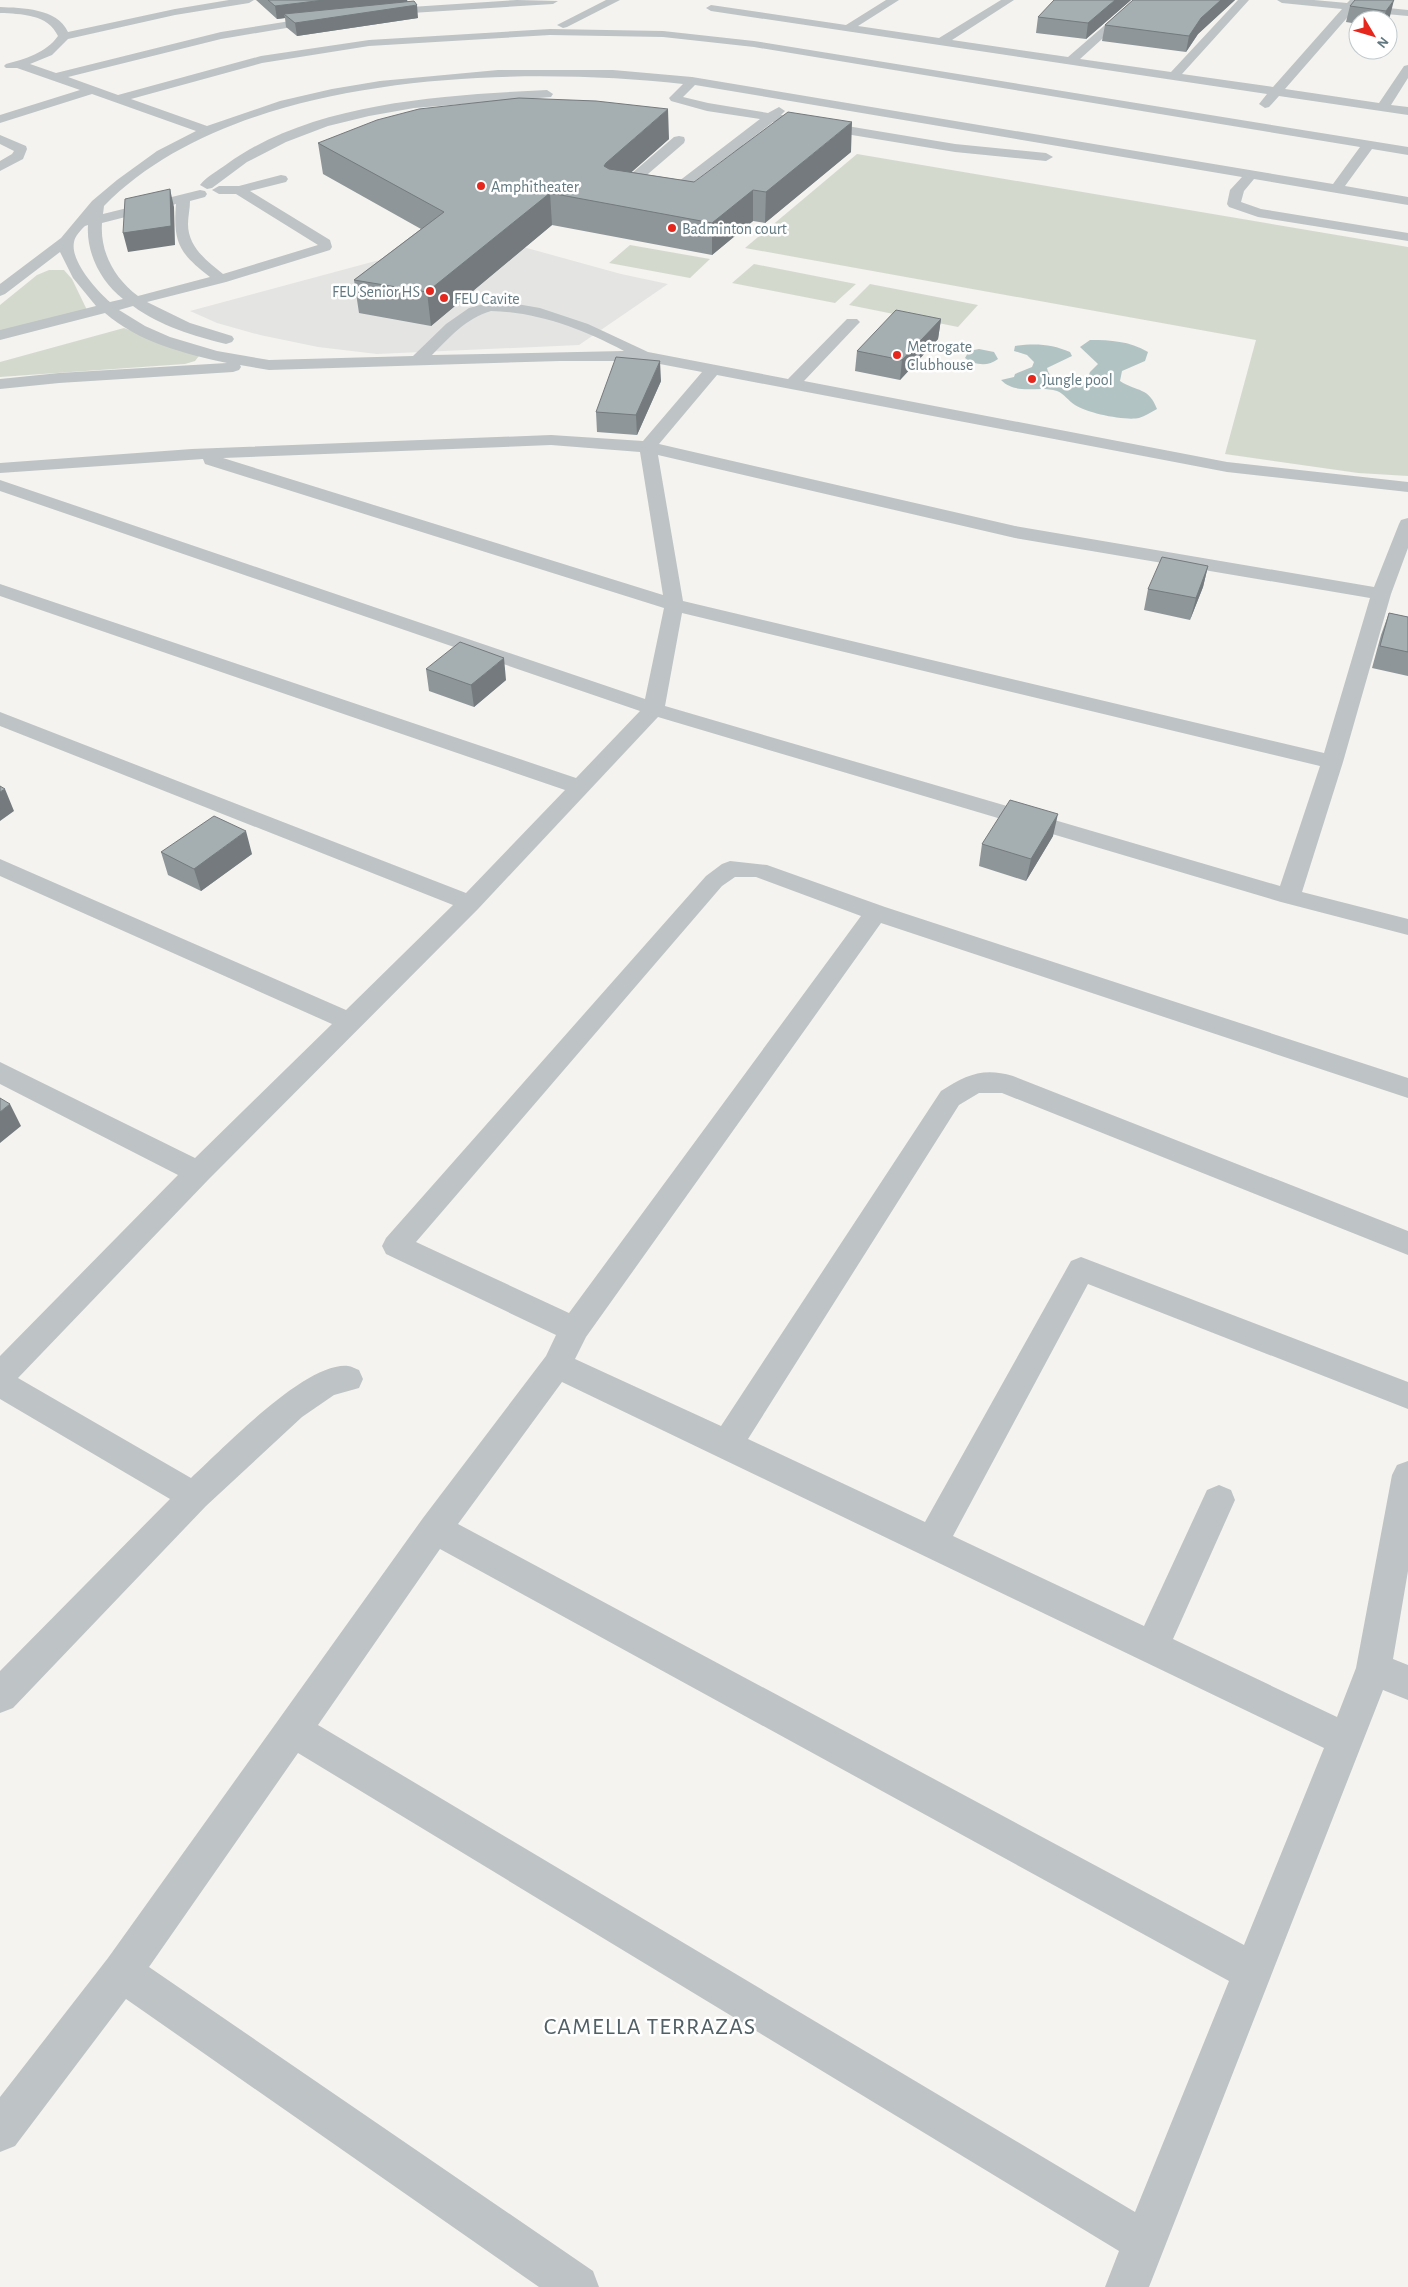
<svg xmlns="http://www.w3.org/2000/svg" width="1408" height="2287" font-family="'Alegreya Sans',sans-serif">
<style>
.built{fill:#e4e4e3}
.green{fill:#d4d9ce}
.water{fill:#b2c3c4}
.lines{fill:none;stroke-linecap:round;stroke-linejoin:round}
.minor{fill:#bec3c5;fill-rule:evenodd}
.wall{fill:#8e9699}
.shaded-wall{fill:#747a7d}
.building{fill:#a5afb2;stroke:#747a7d}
.poi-dot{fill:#e5271e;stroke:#fff;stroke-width:2}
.labels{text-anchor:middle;stroke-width:5;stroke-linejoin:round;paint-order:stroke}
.far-poi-label{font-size:16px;fill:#627981;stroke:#fff;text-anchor:start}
.near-neighbourhood-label{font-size:24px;letter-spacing:1px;fill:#506066;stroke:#fff}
</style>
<rect width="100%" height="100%" fill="#f4f3ef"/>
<path class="built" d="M476 234 621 274 668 284 579 345 377 354 318 347 260 335 217 323 190 311Z"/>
<path class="green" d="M857 154 1408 247V476L1358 473 1225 454 1256 340 745 248Z
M630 245 710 259 690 278 609 263Z
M754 264 856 284 835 303 732 283Z
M49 270H64L72 279 87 310 0 333V305L37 275Z
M870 284 978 305 958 327 849 305Z
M124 328 199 356 195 361 185 364 0 377V362Z"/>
<path class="water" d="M1090 340C1111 340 1129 341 1148 352L1145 361 1122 371 1120 381C1137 392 1149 387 1157 409 1151 412 1145 416 1139 418 1125 421 1087 413 1075 405 1068 401 1065 394 1057 391 1038 385 1017 396 1001 380L1014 377 1015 374 1032 367 1034 362 1027 355 1014 351 1015 346C1035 343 1052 344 1070 352L1072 356 1047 368C1050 384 1073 381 1086 382L1090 372 1098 364 1080 347Z
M979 349 994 352 998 359C988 367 974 365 965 358L969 351Z"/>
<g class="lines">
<path class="minor" d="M229 0H254L249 3 175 15 68 39 52 55 30 64 56 73 221 32 322 16 328 19 322 22 221 39 68 77 118 95 261 56 369 40 550 29 663 31 754 41 1408 147V155L1372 149 1345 186 1408 197V205L1254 179 1244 191 1241 202 1261 209 1408 233V241L1258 217 1229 207 1227 204 1230 190 1242 177 695 85 683 97 708 103 768 113 779 107 785 111 781 115 955 144 1046 153 1053 157 1046 161 955 152 773 122 743 145 760 156C757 166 743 175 733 173L731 170 746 157 735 151 688 186 706 190 708 193 706 196 701 197 672 191 670 188 760 119 707 111 671 101 669 98 683 84C508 65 234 73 104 206L103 214 200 190 205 191 207 194 205 197 190 201C190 209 188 216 188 224 188 247 207 261 223 274L318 245 236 194H219L212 190 219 186H239L281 175 286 176 288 179 286 182 250 191 330 240 332 247 330 250 226 282 147 302 190 323 232 336 234 339 232 342 226 344C194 336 160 326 133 306L119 310 145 326 170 337 217 351 269 360 413 356 446 324 469 308 491 302 511 303 540 308 588 324 648 352 788 379 847 319H857L860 322 857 325 804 381 1227 462 1408 482V492L1227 472 717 375 659 444 1015 526 1374 587 1399 524 1401 520 1408 518V548L1391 594 1343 762 1302 892 1408 919V935L1281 902 658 717 478 909 208 1180 18 1378 191 1478C223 1449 305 1362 348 1366 351 1366 356 1369 359 1370L363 1379 359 1388 334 1395 302 1417 206 1506 13 1708 0 1713V1671L170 1499 0 1399V1356L178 1175 0 1084V1062L195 1158 332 1024 0 876V859L346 1010 453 905 0 726V712L466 893 565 790 0 596V584L576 778 640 711 0 491V480L645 699 664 608 205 464 203 459 0 473V463L192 449 551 435 643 441 702 372 644 361H560L269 370 240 365 241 367 239 370 233 372 59 383 0 389V379L59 373 227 363C185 354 138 342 105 313L0 340V330L96 306 73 278 60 252 5 294 0 296V284L61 238 92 201 117 180 157 151 196 131 92 94 0 123V115L80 90 17 68H6L4 66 6 64C25 59 46 53 58 36 48 14 21 14 0 13V7C22 8 57 8 68 32L175 9ZM550 35 663 37 754 47 1360 147 1333 184 692 77 613 70H498L380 81 332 89 280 101 207 126 131 99 262 63 369 46ZM176 204C173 243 179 253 210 277L138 296C114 278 100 252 102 223ZM88 225C86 253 101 282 123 299L110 302C97 291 70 261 74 242 75 236 81 230 85 226ZM491 311C537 312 583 329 624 351L432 355C449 338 466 318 491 311ZM551 445 640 452 663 595 223 458ZM658 455 1015 538 1370 598 1324 753 683 601ZM682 613 1320 766 1280 886 665 706Z
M517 0 558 1 553 4 380 15 375 12 380 9Z
M606 0H620L567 27 563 28 557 25Z
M886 0H899L858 26 939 38 1001 0H1014L952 40 1068 57 1134 0H1145L1080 59 1171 72 1238 0H1249L1182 74 1273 87 1342 9 1282 3 1277 0H1314L1347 3 1350 0H1361L1358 5 1408 10V16L1353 11 1285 89 1379 103 1404 66 1408 65V78L1391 105 1408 107V115L1279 96 1269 107 1265 108 1259 104 1267 94 711 11 706 8 711 5 846 25Z
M547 90 553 94 551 97 414 108 369 116 328 126 286 142 247 162 212 188 207 189 200 185C207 176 219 170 227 164 312 102 445 95 547 90Z
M0 135 26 146 27 149 23 159 0 171V161L12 154 14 151 0 144Z
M679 136 684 137 685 140 684 143 620 198H610L608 195 610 192 674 137Z
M730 861 767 865 885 907 1408 1078V1098L881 923 586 1337 575 1359 721 1426 941 1091C966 1075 983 1067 1013 1076L1408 1231V1255L1002 1093H979L959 1105 748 1439 925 1522 1071 1261 1081 1257 1408 1382V1409L1088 1284 953 1536 1144 1626 1207 1490 1219 1485 1231 1490 1235 1500 1173 1639 1337 1717 1356 1668 1392 1475 1397 1465 1408 1461V1571L1393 1659 1408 1665V1700L1383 1690 1149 2287H1105L1119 2251 298 1753 149 1967 593 2271 599 2287H539L126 1999 15 2146 0 2152V2097L108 1958 423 1518 546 1356 556 1335 386 1254 382 1246 386 1238 706 876 722 864ZM735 877H756L861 916 569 1313 416 1242 722 886ZM562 1382 1324 1748 1244 1945 458 1524ZM440 1549 1229 1981 1135 2212 318 1725Z"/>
</g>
<path class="wall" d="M256 0H407L418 18 297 36 286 27 285 18 277 19Z
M1131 0 1086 39 1036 33 1038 17Z
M1133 0H1235L1198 34 1186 52 1102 41 1105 25Z
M1389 0 1390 16 1387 20H1358V24L1346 22 1350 6Z
M669 139 631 172 694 182 851 152 765 223 753 221 712 255 552 225 431 326 359 313 354 280 421 229 323 174 318 143Z
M941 319 938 339 900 380 855 371 857 351Z
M661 381 637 435 597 432 596 412Z
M1208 566 1203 587 1190 620 1144 610 1148 589Z
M1389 613 1408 617V676L1372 668 1381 635Z
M426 669 506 680 474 707 429 691Z
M1053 836 1026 881 979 866 982 844Z
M161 852 252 854 201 891 168 875Z"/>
<path class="shaded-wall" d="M324 0H407V3L284 14 285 18 277 19 275 6Z
M1115 0H1131L1086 39 1088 23Z
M1221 0H1235L1198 34 1186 52 1189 36 1201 18Z
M1394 0 1390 16 1387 20H1383L1386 11Z
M417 5 418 18 297 36 295 23Z
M668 109 669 139 607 194 604 166 606 163Z
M852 122 851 152 765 223 766 192Z
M170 189 174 207 175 245 128 252 123 233Z
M753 190V221L712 255V223Z
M550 193 552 225 431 326 427 292Z
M941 319 938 339 900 380 902 360Z
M660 361 661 381 637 435 636 415Z
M1208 566 1203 587 1190 620 1196 598Z
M504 658 506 680 474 707 471 685Z
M5 789 14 811 0 821V792Z
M1058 814 1053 836 1026 881 1031 859Z
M246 831 252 854 201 891 194 869Z
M10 1104 21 1126 0 1143V1112Z"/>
<path class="building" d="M268 0H324L275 6Z
M1054 0H1115L1088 23 1038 17Z
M1133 0H1221L1201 18 1189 36 1105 25Z
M1355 0H1394L1386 11 1350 6Z
M414 1 417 5 295 23 284 14Z
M519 98 596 101 668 109 606 163 604 166 609 169 694 182 788 112 852 122 766 192 753 190 712 223 550 193 427 292 354 280 444 212 318 143 377 120 419 109Z
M170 189 171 226 123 233 125 199Z
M896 310 941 319 902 360 857 351Z
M616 357 660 361 636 415 596 412Z
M1162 557 1208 566 1196 598 1148 589Z
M1389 613 1408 617V652L1380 646Z
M460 642 504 658 471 685 426 669Z
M0 786 5 789 0 792Z
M1010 800 1058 814 1031 859 982 844Z
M214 816 246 831 194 869 161 852Z
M0 1098 10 1104 0 1112Z"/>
<g class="poi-dot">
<circle cx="481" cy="186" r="5"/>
<circle cx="672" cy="228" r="5"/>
<circle cx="430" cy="291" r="5"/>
<circle cx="444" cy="298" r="5"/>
<circle cx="897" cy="355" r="5"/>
<circle cx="1032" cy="379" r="5"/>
</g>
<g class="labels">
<g class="far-poi-label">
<text x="491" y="192">Amphitheater</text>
<text x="682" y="234">Badminton court</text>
<text x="420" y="297" text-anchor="end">FEU Senior HS</text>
<text x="454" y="304">FEU Cavite</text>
<text x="907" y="352">Metrogate<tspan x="907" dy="18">Clubhouse</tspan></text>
<text x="1042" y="385">Jungle pool</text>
</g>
<g class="near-neighbourhood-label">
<text x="650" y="2034">CAMELLA TERRAZAS</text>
</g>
</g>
<g transform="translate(1373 35) rotate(128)"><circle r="24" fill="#ffffff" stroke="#c0c9cd"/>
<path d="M0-4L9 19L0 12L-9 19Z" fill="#e5271e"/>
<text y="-8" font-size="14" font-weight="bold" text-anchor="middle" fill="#627981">N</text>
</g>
</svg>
